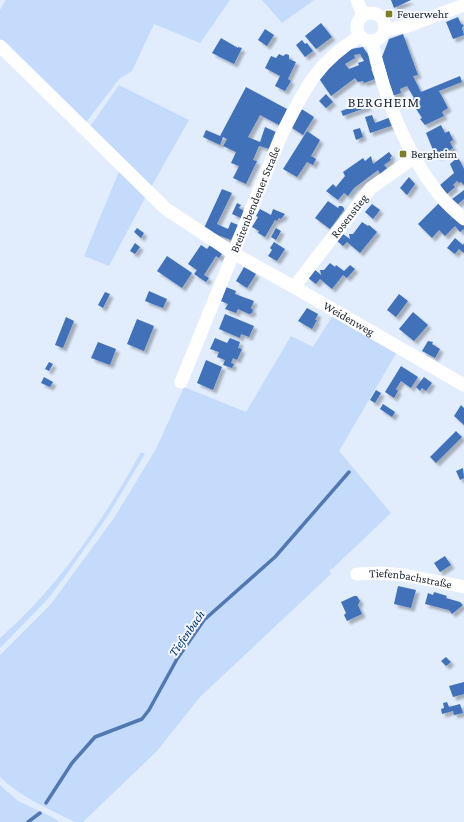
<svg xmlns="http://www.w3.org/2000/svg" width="464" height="822" font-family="'Crimson Pro',serif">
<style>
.green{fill:#c4dbfc}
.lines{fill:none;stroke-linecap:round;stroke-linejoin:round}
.stream{stroke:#5278b1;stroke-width:3.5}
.building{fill:#3f71b9;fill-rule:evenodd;filter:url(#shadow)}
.minor{stroke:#fff;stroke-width:13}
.poi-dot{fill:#7f7d24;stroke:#f5f9fe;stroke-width:1.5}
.labels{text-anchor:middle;stroke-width:4;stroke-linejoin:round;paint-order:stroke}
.poi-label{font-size:12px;fill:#232a34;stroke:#f5f9fe;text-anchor:start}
.street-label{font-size:12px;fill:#232a34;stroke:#f5f9fe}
.water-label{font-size:13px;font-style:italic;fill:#05387b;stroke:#f5f9fe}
.quarter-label{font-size:14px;letter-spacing:1px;fill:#232a34;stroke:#f5f9fe}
</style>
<defs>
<filter id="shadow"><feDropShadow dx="3.5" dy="3.5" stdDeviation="1" flood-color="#0004"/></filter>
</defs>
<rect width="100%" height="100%" fill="#e1ecfc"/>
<path class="green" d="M6 0H230L200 43 154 24 132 71 119 79 84 125 0 41V10Z
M262 0H314L282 23Z
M119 85 189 120 150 189 89 128Z
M120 169 146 196 109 266 84 256Z
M333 315 397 352 339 451 391 513 332 569 329 570 331 574 200 697 157 751 83 822H75C49 809 22 798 0 777V655L51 604 114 518 156 449 184 387 246 412 291 336 313 347Z
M141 452 145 454 109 514 64 578 47 600 0 648V638C12 627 24 616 35 604 77 559 111 506 141 452Z
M0 785 18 801 48 815 60 822H0Z"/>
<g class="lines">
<path class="stream" d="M46 803 72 763 95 737 142 719 149 710 177 659 204 620 275 557 349 472
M28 822 40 813"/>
</g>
<path class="building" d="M391 0H411L394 8Z
M458 17 461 24 464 25 462 28 464 35 453 39 446 22Z
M321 23 332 37 316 49 305 36Z
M265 29 274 35 267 46 258 40Z
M403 34 418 75 413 76 421 92 460 76 462 82 439 91 448 108 442 112 444 116 425 125 420 119 422 118 411 101 414 98 407 86 400 89 401 93 392 96 387 82 389 81 382 57 389 39Z
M221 38 238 48V47L242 48 234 64 212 53Z
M302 40 305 44 307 43 313 51 305 57 296 45Z
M363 47 369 56 374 68 371 69 375 79 364 83 363 81 358 82 355 78 331 96 318 77 323 71 351 49ZM360 54 364 61 358 63 359 65 349 69 345 64 355 58 354 55Z
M279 54 283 56 286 54 289 55V59L296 62 288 79 291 81 285 91 275 86 280 76 265 68 271 56 276 58Z
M246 87 287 109 279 125 260 115 248 137 260 142 265 127 276 132 270 149 259 146 253 160 257 161 246 184 233 178 239 166 231 163 236 152 223 146 227 139 223 137 220 145 203 137 206 130 220 136Z
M326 94 333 102 326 108 319 101Z
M366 102 368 107 343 116 341 111Z
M300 108 314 117 303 135 289 126Z
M372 115 375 123 391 117 394 125 370 133 365 117Z
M441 125 445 133 449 131 453 140 450 142 453 148 438 157 435 150H433L426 133Z
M360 128 363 137 356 140 353 130Z
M307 131 320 140 311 156 316 159 313 165 307 162 297 177 283 169Z
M389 152 392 156 390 158 391 160 384 165 387 168 380 174 378 170 354 188 348 196 344 193 338 200 326 191 333 184 336 187 345 176 343 172 363 158 365 161 371 156 373 164Z
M458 157 464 169V185L461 182 459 183 457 181 453 185 455 187 447 194 440 185 454 173 450 164Z
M409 177 415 184 407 195 400 188Z
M222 189 232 193 217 224 228 229 231 222 238 225 231 240 212 233 204 228Z
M464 190V199L458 204 452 199Z
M328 201 338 208 339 206H342L344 208V210L330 229 315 218Z
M440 202 454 216 448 221 455 216 464 225V229L460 232 455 226 445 236 439 230 432 238 418 224Z
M237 203 241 205 239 208 244 211 241 218 232 214Z
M372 204 380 210 373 219 365 212Z
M260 209 271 215 273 209 285 214 281 219 279 218 277 221 275 220 265 237 258 233 259 231 252 227 258 217 256 216Z
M362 222 368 226 369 225 377 232 360 253 347 242 343 246 337 241 343 234 350 239 349 234H353Z
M137 228 144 233 141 238 134 232Z
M276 228 281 231 276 240 271 237Z
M455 238 463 245 464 243V253L459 249 455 254 447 248Z
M274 242 285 249 277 261 268 256 272 250 270 248Z
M135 243 140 247 135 254 130 251Z
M201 245 207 249 210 245 222 254 219 258 216 256 204 275 209 278 206 282 194 274 197 270 188 264Z
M167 256 192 273 182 288 157 271Z
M330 263 335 267 336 265 344 271 350 265 355 269 347 278 343 275 332 289 320 279 316 284 308 278 314 269 321 275 320 270H324Z
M244 267 256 274 247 288 236 281Z
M226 287 236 291 235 294 254 301 251 308 253 310 252 313 249 314 238 309 236 313 225 309 228 304 221 301Z
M149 291 167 299 163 308 145 301Z
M105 292 110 294 103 308 98 305Z
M399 294 408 301 396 317 387 310Z
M307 308 318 314 315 320H317L312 329 298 321Z
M413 312 428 325 414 341 399 329Z
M225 314 254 326 249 337 241 334 240 338 219 329Z
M66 317 74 321 63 348 55 345Z
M137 319 154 326 144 351 127 344Z
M215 338 227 343 230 338 240 342 238 348 242 349 237 360 233 358 231 363 234 364 232 368 223 365 225 360 217 357 219 352 210 349Z
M428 341 433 342 432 344 440 349 435 358 422 351Z
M98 342 116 349 110 365 91 358Z
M206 360 222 367 213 390 197 383Z
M49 362 53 364 49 371 45 369Z
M401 366 418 377 411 388 401 381 396 389 398 391 394 398 385 392Z
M44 377 53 382 50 387 41 383Z
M424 377 432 383 426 391 422 388 420 391 416 387Z
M376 390 381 393 375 403 370 400Z
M383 404 395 412 392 417 380 409Z
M461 405 464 408V425L454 416Z
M456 431 462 437 436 463 430 457Z
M463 468 464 478 460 480 456 471Z
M445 556 451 565 440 572 434 563Z
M398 586 416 590 411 608 394 604Z
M434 592 447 596 446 598 460 602 463 605 452 614 449 610 425 604 428 593 433 595Z
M354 596H357L360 601 358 605 362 614 347 621 344 615 346 613 341 602Z
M446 657 451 662 446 666 441 661Z
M464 682V694L453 697 449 686Z
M447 702 449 707 460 704 463 713 454 715 453 711 442 714 441 709 444 708 443 703Z"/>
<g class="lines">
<g class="minor">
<path d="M357 0 363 15"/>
<circle cx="371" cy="27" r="14"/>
<path d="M385 30 408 26 464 5"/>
<path d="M372 42C382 91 406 153 438 193 445 203 455 211 464 219"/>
<path id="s1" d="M0 46 166 209 233 253 294 287 464 385"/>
<path id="s2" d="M294 287 371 188 415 157"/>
<path id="s3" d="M181 382 281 136C303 92 315 63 360 36"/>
<path id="s4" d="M357 574 381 573 404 575 464 587"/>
</g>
</g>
<g class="poi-dot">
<rect x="385" y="10" width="8" height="8" rx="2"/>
<rect x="399" y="150" width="8" height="8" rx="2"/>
</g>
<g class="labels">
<g class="poi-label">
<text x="397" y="18">Feuerwehr</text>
<text x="411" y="158">Bergheim</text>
</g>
<g class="street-label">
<text dy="4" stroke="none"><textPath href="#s3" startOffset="197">Breitenbendener Straße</textPath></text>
<text dy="4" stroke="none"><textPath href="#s2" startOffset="90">Rosenstieg</textPath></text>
<text dy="4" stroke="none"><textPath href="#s1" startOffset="446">Weidenweg</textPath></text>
<text dy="4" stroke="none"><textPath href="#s4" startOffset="54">Tiefenbachstraße</textPath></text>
</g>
<g class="water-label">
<text transform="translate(186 633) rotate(-55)" y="5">Tiefenbach</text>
</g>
<g class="quarter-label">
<text x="384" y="107">BERGHEIM</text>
</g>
</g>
</svg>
